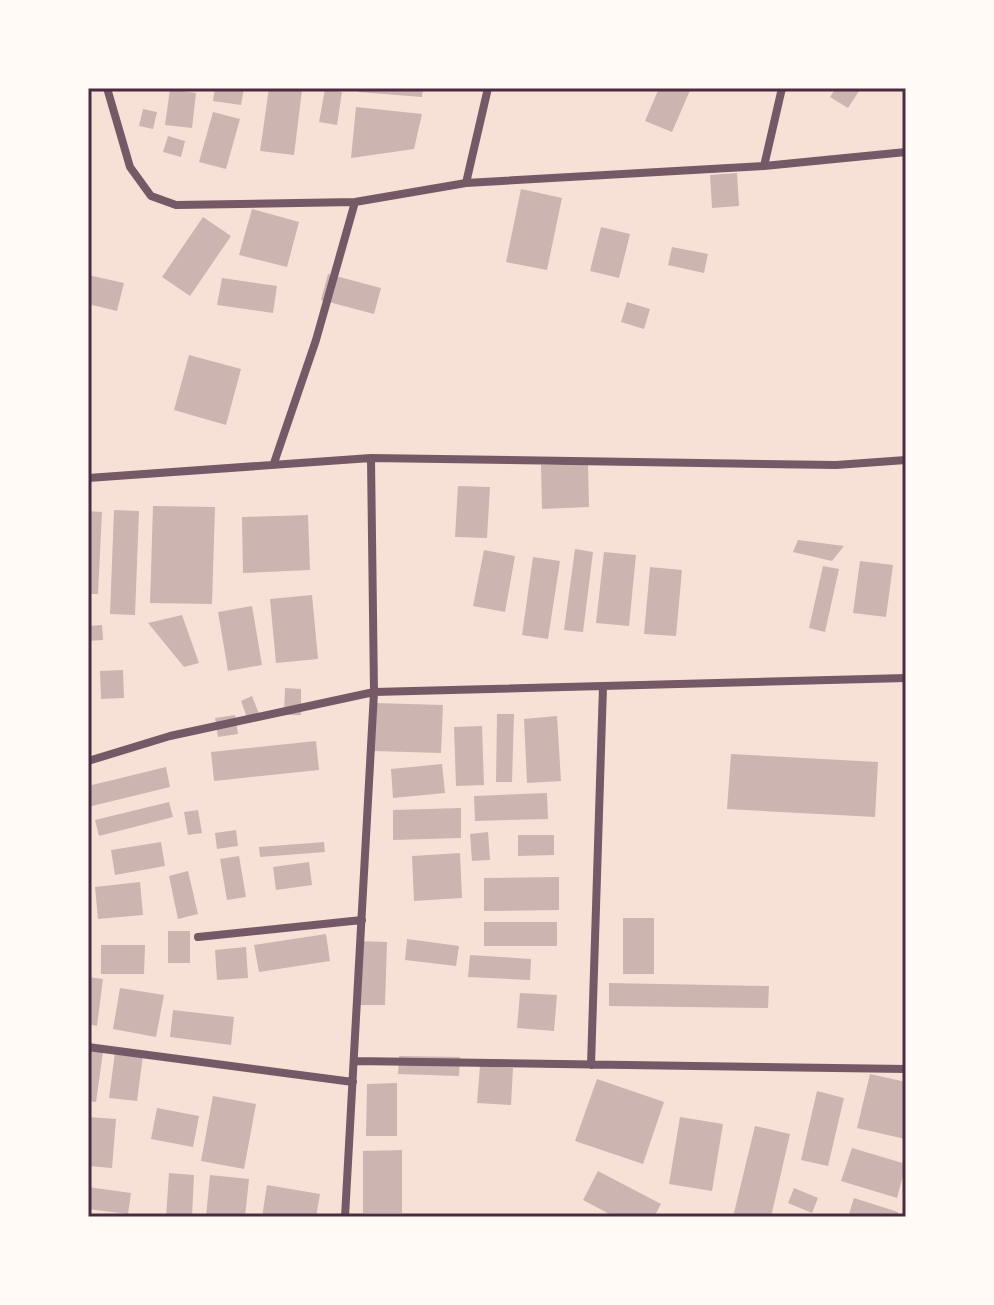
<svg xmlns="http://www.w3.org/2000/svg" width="994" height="1305" font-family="'Noto Sans',sans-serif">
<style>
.building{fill:#ccb4b1}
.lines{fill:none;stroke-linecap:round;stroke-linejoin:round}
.minor{stroke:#755966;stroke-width:8}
.neatline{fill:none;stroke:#4a2c40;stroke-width:3}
</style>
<rect width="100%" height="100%" fill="#f7e1d7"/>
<path class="building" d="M215 88H244L241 105 213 101Z
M269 88 302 90 294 155 260 151Z
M358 88H423L422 97 358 92Z
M659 88H691L672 132 645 121Z
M836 88H861L848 108 830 97Z
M170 89 196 93 192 128 165 125Z
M325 89 342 92 337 125 319 122Z
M356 107 422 114 414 149 351 158Z
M143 109 157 112 153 129 139 126Z
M213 112 240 119 226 169 199 162Z
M168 136 185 141 181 157 163 152Z
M737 173 739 206 712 208 710 175Z
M521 189 562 198 547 270 506 262Z
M252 209 299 222 287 267 239 255Z
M203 217 231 236 190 296 162 277Z
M601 227 630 234 619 278 590 271Z
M672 247 708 254 704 273 668 265Z
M328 274 381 288 374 314 321 300Z
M88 275 124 283 117 311 88 304Z
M222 278 277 286 273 313 217 305Z
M627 302 650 309 644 329 621 322Z
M189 355 241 369 226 425 174 410Z
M588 463 589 507 542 509 541 465Z
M458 486 490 487 487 538 455 537Z
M153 506 215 507 212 604 150 603Z
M114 510 139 511 135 615 110 614Z
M88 511 102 512 98 594H88Z
M308 515 310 570 243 573 242 517Z
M798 540 844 546 832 561 793 552Z
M575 549 593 552 583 632 564 630Z
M484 550 515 556 505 612 473 606Z
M604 552 636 555 629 626 596 623Z
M533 557 560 561 548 639 522 635Z
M860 561 893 565 886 617 853 613Z
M823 566 839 569 825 632 809 628Z
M650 567 682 570 676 636 644 634Z
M312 595 318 659 276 663 270 599Z
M252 606 262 665 228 671 218 612Z
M182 615 199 663 184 667 148 623Z
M102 625 103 640 88 641V626Z
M123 670 124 698 101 699 100 671Z
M285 688 301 689V715H284Z
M252 696 261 719 249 723 241 701Z
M375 703 443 705 441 753 373 751Z
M497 714H514L512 782H496Z
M235 715 238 734 218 737 215 718Z
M557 716 561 781 527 783 524 719Z
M482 726 484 785 456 786 454 727Z
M316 741 319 770 214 781 211 752Z
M731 754 878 762 875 817 727 809Z
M442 764 445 793 393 798 391 769Z
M166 767 170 787 88 807V786Z
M547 793 548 819 475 821 474 796Z
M169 802 173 817 99 836 95 820Z
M461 808V838L393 840V810Z
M198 810 202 833 188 835 184 812Z
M236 830 238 846 217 849 215 833Z
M488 832 490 860 472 861 470 834Z
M518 835H554V855L518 856Z
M161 842 165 866 115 875 111 850Z
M324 842 325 852 260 857 259 847Z
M460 853 462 898 414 901 412 856Z
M239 856 246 897 227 900 220 859Z
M309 862 312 885 276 890 273 867Z
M188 871 198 914 178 919 169 876Z
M559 877V910L484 911V878Z
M140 882 143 915 98 919 95 887Z
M623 918H654V974H623Z
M484 922H557V946H484Z
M168 931H190V963H168Z
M326 934 330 961 259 972 254 945Z
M407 939 459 946 456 966 405 960Z
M358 941 387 942 385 1005H356Z
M101 945H145L144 974H101Z
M246 947 248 978 217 980 215 950Z
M470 955 531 959 530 980 468 977Z
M88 977 103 979 97 1026 88 1024Z
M609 983 769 986 768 1008 609 1006Z
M120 988 164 995 156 1037 113 1029Z
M520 993 557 995 554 1031 517 1028Z
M173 1010 234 1017 231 1045 170 1037Z
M88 1050 103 1052 96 1102 88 1101Z
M115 1052 143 1055 137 1101 109 1098Z
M399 1056 460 1057 459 1076 398 1074Z
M480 1066 513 1068 511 1105 477 1103Z
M870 1074 906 1082 905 1139 857 1128Z
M597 1079 664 1102 643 1164 575 1141Z
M397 1083V1136H366L367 1084Z
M817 1091 844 1098 828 1166 801 1160Z
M213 1096 256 1104 244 1169 201 1161Z
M157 1108 199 1116 193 1147 151 1139Z
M88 1117 116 1119 112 1168 88 1166Z
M680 1117 723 1124 712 1191 669 1184Z
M755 1126 790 1134 771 1217H733Z
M852 1148 906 1164 897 1198 841 1181Z
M402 1150V1213H363V1151Z
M598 1171 661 1204 654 1217H615L583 1200Z
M169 1173 194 1175 192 1217H166Z
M210 1175 249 1179 245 1217H206Z
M267 1185 320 1194 316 1217H262Z
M88 1187 131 1193 128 1214 88 1209Z
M794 1188 818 1198 812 1213 788 1203Z
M854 1198 898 1212 897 1217H848Z"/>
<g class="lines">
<path class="minor" d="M107 88 130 167 151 196 176 205 355 202 466 183 764 166 782 88
M764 166 906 152
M466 183 488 88
M274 463 316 340 355 202
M88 478 371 458 836 465 906 460
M88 761 170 736 374 692 906 678
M198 937 362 920
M88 1047 353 1082
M354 1061 906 1069
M591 1065 603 687
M345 1217 374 692 371 458"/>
</g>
<rect width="994" height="1305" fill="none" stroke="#fffaf5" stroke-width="180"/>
<rect x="90" y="90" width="814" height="1125" class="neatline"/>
</svg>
